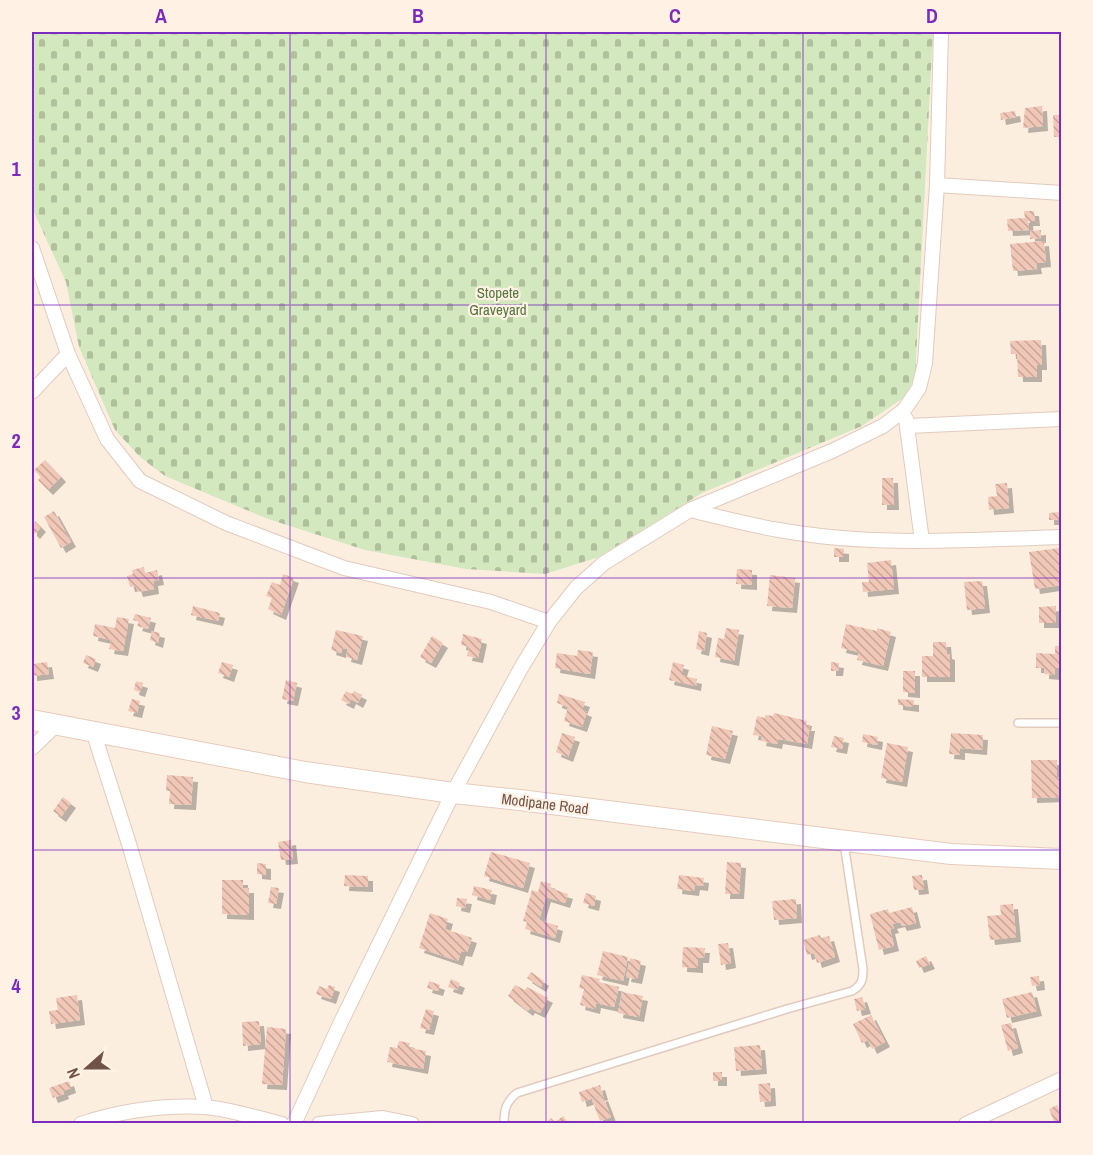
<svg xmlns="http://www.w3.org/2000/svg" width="1093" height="1155" font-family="'Archivo Narrow',sans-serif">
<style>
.cemetery{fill:url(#cemetery-stones)}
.building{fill:url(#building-back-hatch);filter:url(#shadow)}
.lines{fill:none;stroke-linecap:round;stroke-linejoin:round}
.lane-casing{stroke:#e1cbbe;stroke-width:10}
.street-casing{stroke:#e1cbbe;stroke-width:16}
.secondary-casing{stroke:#e6cbbb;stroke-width:22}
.lane{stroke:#fff;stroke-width:7}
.street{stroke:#fff;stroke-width:14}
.secondary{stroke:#fff;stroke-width:20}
.grid{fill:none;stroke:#7b2cbf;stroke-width:1.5;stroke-opacity:0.55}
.labels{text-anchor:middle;stroke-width:4.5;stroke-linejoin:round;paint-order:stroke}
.park-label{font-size:15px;fill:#557840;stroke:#fff2e5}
.street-label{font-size:15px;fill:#715247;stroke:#fff2e5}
.neatline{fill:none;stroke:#7b2cbf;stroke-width:2}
.grid-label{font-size:20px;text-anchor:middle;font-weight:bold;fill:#7b2cbf}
</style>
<defs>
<pattern id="cemetery-stones" width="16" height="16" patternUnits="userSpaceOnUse" patternTransform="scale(1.5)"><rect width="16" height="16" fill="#d3e8be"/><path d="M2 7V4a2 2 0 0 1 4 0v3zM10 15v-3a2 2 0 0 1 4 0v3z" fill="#b0bf9c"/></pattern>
<pattern id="building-back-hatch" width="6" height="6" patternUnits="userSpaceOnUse" patternTransform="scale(1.5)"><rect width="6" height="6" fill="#f1c8b7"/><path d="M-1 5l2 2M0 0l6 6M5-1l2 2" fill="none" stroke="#c8a597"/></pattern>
<filter id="shadow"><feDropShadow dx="5" dy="5" stdDeviation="0" flood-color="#0004"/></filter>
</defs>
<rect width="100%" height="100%" fill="#fceedf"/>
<path class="cemetery" d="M32 32H933L915 378 903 398 862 426 702 493 599 557 545 574 466 569 365 550 268 519 165 476 140 457 115 430 79 347 66 282 32 208Z"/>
<path class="building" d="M1042 106 1043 126 1023 128 1025 108Z
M1015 111 1016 117 1001 120 1000 113Z
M1053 115H1062V137H1054Z
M1024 211H1034L1035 221H1028L1029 230 1008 231 1007 219 1025 218Z
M1041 230V238L1030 239V231Z
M1044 241 1046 262 1036 263 1037 269 1013 271 1010 244Z
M1041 340 1042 365H1037V377H1018L1017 354H1011L1010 341Z
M45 460 61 477 48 490 38 480 41 477 34 470Z
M882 478H893L894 505H882Z
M1007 483 1009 508 989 510 988 497 997 496 995 484Z
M54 511 71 542 61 548 44 517Z
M1059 512V520H1049V513Z
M35 521 41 527 35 534 32 531V524Z
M834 548 844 549V557H834Z
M1059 548 1062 585 1035 589 1029 552Z
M891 560 894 589 863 592 862 582H869L867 563Z
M144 567 145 573 157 570 159 580 153 581 154 589 138 592 136 586 130 587 127 576 133 574 132 570Z
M737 569 752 570V585L736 584Z
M283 574 294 578 281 615 268 609 272 598 266 596 272 582 280 585Z
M770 575 795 578 792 608 767 606Z
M982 581 985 608 967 610 964 582Z
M193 606 220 613 218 621 191 615Z
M1056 606V623H1039V607Z
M135 614 151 618 148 629 137 626 139 622 133 620Z
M117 617 129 619 123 651 109 649 111 640 93 636 95 624 115 628Z
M846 624 877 631V628L891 632 883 666 857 660 859 652 841 648Z
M726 628 739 630 734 661 715 657 718 638 724 639Z
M336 630 363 636 357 660 346 657 348 649 342 648 341 653 331 650Z
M152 631 160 633 158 643 150 640Z
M699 631 707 633 704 651 696 649Z
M463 634 482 639 478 658 467 656 469 647 461 645Z
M432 636 443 643 431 663 420 657Z
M933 642H946L947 654 950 655V677H922V656H933Z
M1055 646H1062V668H1055V675L1044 674V668H1036V653L1055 654Z
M578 650 593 652 590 674 555 668 557 653 577 656Z
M86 655 96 659 93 667 83 663Z
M47 662 49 674 32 676V664Z
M222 662 233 665 229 677 218 673Z
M673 662 684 665 681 675 697 679 696 686 669 680Z
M831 662 839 663 838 671H831Z
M903 671H915V693L903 692Z
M286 680 297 683 293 701 282 699Z
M136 681 143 683 140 692 134 690Z
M346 691 352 694 354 691 362 695 358 703 351 699 349 704 341 700Z
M559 694 585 702 582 710 587 712 582 727 564 721 568 707 557 703Z
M132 699 140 701 137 713 128 711Z
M898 699 914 700V707L898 705Z
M774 713 807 721 806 726H810L807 744 778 739 777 744 761 741 762 736 753 735 757 716 765 718V715L773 716Z
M712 726 733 731 725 759 706 755Z
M562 733 575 737 568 757 556 752Z
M951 733 983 735 982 750 960 748V755L949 754Z
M863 734 878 737 877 745 862 742Z
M834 736 844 738 842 749 831 747Z
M887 743 908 747 902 782 881 778Z
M1031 760H1057V777H1062V797L1032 798Z
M167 775 193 777 191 805 169 804 170 791H166Z
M63 797 71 803 61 817 53 811Z
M291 840 293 859 281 860 278 842Z
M491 852 530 863 523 888 484 876Z
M727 862 741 863 739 894H725Z
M257 863 266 864V875L257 874Z
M345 875 368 876V887L344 886Z
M679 875 704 878 703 886 695 885 694 891 677 889Z
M922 875 924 889 914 890 912 876Z
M222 880H243V888H249V915L222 914Z
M541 881 551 884 550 888 568 894 565 903 546 897 539 920 558 926 555 938 525 929 527 922 523 921 532 890 538 892Z
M474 886 492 890 490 900 472 895Z
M271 887 279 888 276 904 268 903Z
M586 893 596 896 594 906 583 903Z
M457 898 467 899 465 908 456 906Z
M796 899 797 918 774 920 772 901Z
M1013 904 1016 937 990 940 987 916 1001 915 1000 905Z
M912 907 916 923 902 926 900 922 892 924 894 928 890 929 894 946 879 950 870 914 888 909 889 913Z
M430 913 448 919 445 929 472 938 467 952 461 951 458 961 419 948Z
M820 935 821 938 829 936 835 957 817 963 814 953 807 955 803 940Z
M728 943 731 963 721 965 718 944Z
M683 947 705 948 704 958H698V968L682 967Z
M603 951 628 957 623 981 597 975Z
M926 956 930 964 919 968 916 961Z
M630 958 641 961 637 979 626 977Z
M531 972 544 981 541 987 527 978Z
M582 975 600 979 599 982 619 987 614 1007 596 1003 595 1009 580 1005 584 989 579 988Z
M1039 976 1040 985 1032 986 1030 977Z
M451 979 460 983 457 990 448 987Z
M429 981 440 985 438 991 427 988Z
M329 985 335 987 331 999 316 994 319 986 327 989Z
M515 985 525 990 527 987 548 998 540 1013 530 1008 528 1011 508 996Z
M622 992 643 996 639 1017 618 1013Z
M1032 992 1037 1011 1007 1018 1002 999Z
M77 995 80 1020 51 1024 49 1011 58 1010 56 998Z
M862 997 866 1009 857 1011 854 999Z
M426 1009 434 1011 429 1030 420 1028Z
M871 1015 885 1042 872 1049 868 1040 862 1043 853 1024Z
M259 1021 261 1044 243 1046 242 1022Z
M1011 1023 1018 1048 1008 1051 1001 1025Z
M267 1027 286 1029 282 1085 262 1084Z
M399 1041 410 1043 409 1048 426 1051 423 1069 387 1062 390 1047 397 1048Z
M760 1045 762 1069 736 1071 734 1047Z
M713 1072H722V1081H713Z
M69 1081 71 1088 63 1091 64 1094 53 1098 49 1088Z
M770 1083 771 1101 760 1102 758 1084Z
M600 1085 603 1095 582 1102 579 1092Z
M603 1096 611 1117 600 1121 592 1100Z
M1057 1105 1062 1115V1124H1055L1049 1109Z
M563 1116 569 1124H544L551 1118 555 1122Z"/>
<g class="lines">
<g class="lane-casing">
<path id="lane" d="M1018 723H1062
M504 1124C504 1109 506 1102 517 1093L787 1009 852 991C862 985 863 980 863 969L844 843"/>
</g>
<g class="street-casing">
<path id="street" d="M937 185 1062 193
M32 248 68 354 107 439 140 481 226 523 344 568 491 602 549 622
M32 392 68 354
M906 419 922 541
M908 426 1062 419
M690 510C719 517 749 525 779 530 872 547 968 540 1062 537
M93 731 129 844 206 1107
M32 748 57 724
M81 1124C120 1111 164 1105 205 1107 229 1109 258 1118 282 1124
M294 1124 341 1022 453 793 521 668 549 622 576 588 604 563 690 510 832 451 883 426 904 410 919 388 925 363 937 185 941 32
M319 1124 383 1118 412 1124
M966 1124 1062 1079"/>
</g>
<g class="secondary-casing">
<path id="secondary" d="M32 720 305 772 453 793 520 800 951 854 1062 859"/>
</g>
<use href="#lane" class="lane"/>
<use href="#street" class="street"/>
<use href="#secondary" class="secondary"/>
</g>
<path class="grid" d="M290 32V1124M546 32V1124M803 32V1124M32 305H1062M32 578H1062M32 850H1062"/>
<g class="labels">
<g class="park-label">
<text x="498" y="298">Stopete<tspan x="498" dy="17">Graveyard</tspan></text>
</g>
<g class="street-label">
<text transform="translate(545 804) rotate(7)" y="5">Modipane Road</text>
</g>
</g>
<rect width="1093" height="1155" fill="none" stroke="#fff2e5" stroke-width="66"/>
<g transform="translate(87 1068) rotate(249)" stroke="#fff2e5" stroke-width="4.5" paint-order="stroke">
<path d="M0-4.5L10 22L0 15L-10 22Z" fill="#715247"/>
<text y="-9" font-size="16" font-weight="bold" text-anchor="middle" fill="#715247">N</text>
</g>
<rect x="33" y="33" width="1027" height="1089" class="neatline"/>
<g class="grid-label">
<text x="161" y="23">A</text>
<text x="418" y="23">B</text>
<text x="675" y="23">C</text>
<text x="932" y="23">D</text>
<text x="16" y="176">1</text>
<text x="16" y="448">2</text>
<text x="16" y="720">3</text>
<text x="16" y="993">4</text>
</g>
</svg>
